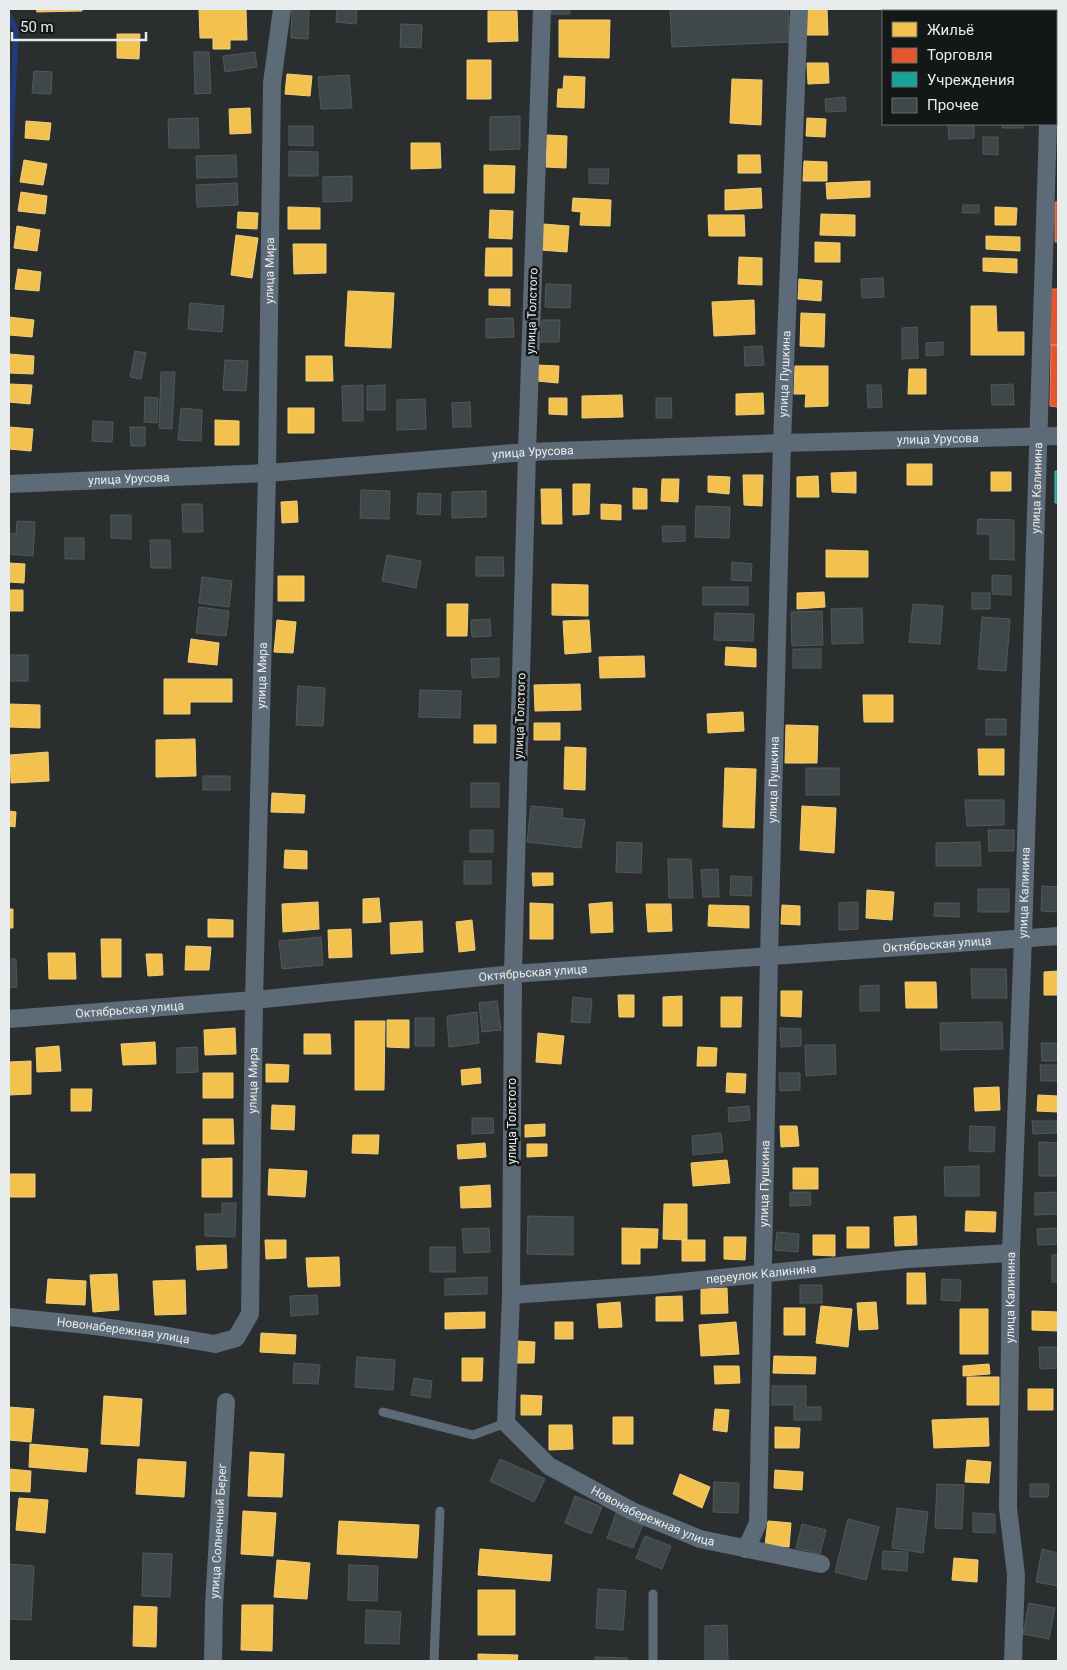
<svg xmlns="http://www.w3.org/2000/svg" width="1067" height="1670" font-family="Roboto,sans-serif">
<style>
.homes{fill:#f2c14e;stroke:#efce7e}
.shops{fill:#e4572e;stroke:#e58467}
.public{fill:#17a398;stroke:#56b9b2}
.lines{fill:none;stroke-linecap:round;stroke-linejoin:round}
.stream{stroke:#213a78;stroke-width:5.5}
.building{fill:#3f4849;stroke:#555757}
.service{stroke:#5c6b77;stroke-width:9}
.minor{stroke:#5c6b77;stroke-width:18}
.labels{text-anchor:middle;stroke-width:5;stroke-linejoin:round;paint-order:stroke}
.street-label{font-size:12px;fill:#e8eced;stroke:#141718}
</style>
<rect width="100%" height="100%" fill="#2b2e2f"/>
<path class="homes" d="M36 9H82V11L37 12Z
M199 9H246L247 40H230V49H213V38H200Z
M806 9H827L828 35H806Z
M991 9H1021V11H991Z
M488 11H517L518 41 488 42Z
M559 20H610L609 58 559 57Z
M117 34H140L139 59 117 58Z
M467 60H491V99H467Z
M807 63H828L829 83 808 84Z
M287 74 312 76 310 96 285 94Z
M564 76 585 77 584 108 557 107 558 89H563Z
M732 79 762 80 761 125 730 123Z
M250 108 251 133 230 134 229 109Z
M807 118 826 119 825 137 806 136Z
M26 121 51 123 49 140 25 138Z
M547 135 567 136 566 168 546 167Z
M411 143H440L441 168 411 169Z
M738 155H760L761 173H738Z
M24 160 47 164 43 185 20 182Z
M804 161 827 162V181H803Z
M484 165 515 166 514 193H484Z
M870 181V197L827 199 826 183Z
M761 188 762 208 725 210V190Z
M21 192 47 196 45 214 18 211Z
M573 198 611 200 610 226 580 225 581 212 572 211Z
M288 207 320 208V229H288Z
M995 207 1017 208 1016 225H995Z
M490 210 513 211 512 239 489 238Z
M238 212 258 213 257 229 237 228Z
M821 214 855 215V236L820 235Z
M708 215H744L745 236H709Z
M543 224 569 226 567 252 541 250Z
M17 226 40 230 37 251 14 248Z
M236 235 258 238 252 278 231 275Z
M986 236 1020 237V251L986 249Z
M815 242 840 243V262H815Z
M293 244H326V273L294 274Z
M486 248H512V276H485Z
M739 257 762 258V285L738 284Z
M983 258 1017 259V273L983 271Z
M18 269 41 272 39 291 15 289Z
M799 279 822 281 821 301 798 299Z
M489 289H510V306L489 305Z
M348 291 394 293 391 348 345 346Z
M754 300 755 334 714 336 712 302Z
M971 306H996L997 332H1024V355H971Z
M801 313 825 314 824 347 800 346Z
M9 317 34 320 32 337 9 335Z
M9 354 34 356 33 374 9 373Z
M306 356H332L333 381H306Z
M538 365 559 366 558 383 537 381Z
M795 366H828V406L805 407 806 394H794Z
M909 369H926V394H908Z
M9 384 32 385 30 404 9 402Z
M763 393 764 414 736 415V394Z
M622 395 623 417 582 418V396Z
M549 398H567V415L549 414Z
M288 408H314V433H288Z
M215 420 239 421V445H215Z
M9 427 33 429 31 451 9 449Z
M907 464H932V485H907Z
M856 472V493L832 492 831 473Z
M991 472H1011V491H991Z
M743 475H763L762 506 744 505Z
M708 476 730 477 729 494 708 492Z
M818 476 819 497H797V477Z
M662 479H679L678 502 661 501Z
M573 484H590L589 514 573 515Z
M633 488 647 489V509H633Z
M541 489H561L562 524H542Z
M297 501 298 522 282 523 281 502Z
M601 504 621 505V520L601 519Z
M826 550 868 551V577H826Z
M9 563 25 564 24 583 9 582Z
M278 576H304V601H278Z
M552 584 588 585V616L552 615Z
M9 590H23V611H9Z
M824 592 825 607 797 609V593Z
M447 604H468L467 636H447Z
M277 620 296 622 293 653 274 652Z
M589 620 591 652 565 654 563 621Z
M191 639 219 643 217 665 188 662Z
M726 647 756 649V667L725 665Z
M644 656 645 677 600 678 599 657Z
M164 679H232V702H190V714H164Z
M580 684 581 710 535 711 534 685Z
M863 695H893V722H864Z
M9 704 40 705V728L9 727Z
M743 712 744 731 708 733 707 714Z
M534 723H560V740H534Z
M474 725H496V743H474Z
M786 725 818 726 817 763H785Z
M195 739 196 776 156 777V740Z
M565 747 586 748 585 790 564 789Z
M978 749H1004V775H979Z
M48 752 49 781 11 783 10 755Z
M725 768 756 769 754 828 723 827Z
M272 793 305 795 304 813 271 812Z
M802 806 836 808 834 853 800 850Z
M9 811 16 812 15 827 9 826Z
M285 850 307 851V869L284 868Z
M532 873H553V885L533 886Z
M867 890 894 892 892 920 866 918Z
M379 898 381 922 363 923V899Z
M318 902 319 929 283 932 282 904Z
M612 902 613 932 591 933 589 904Z
M530 903 553 904V939H530Z
M646 904H671L672 931 648 932Z
M709 905 749 906V928L708 926Z
M782 905 800 906V925L781 924Z
M9 909H13V928H9Z
M208 919 233 920V937H208Z
M472 920 475 950 459 952 456 922Z
M422 921 423 952 391 954 390 923Z
M351 929 352 957 329 958 328 930Z
M101 939H121V977H102Z
M186 946 211 947 209 970H185Z
M48 953H75L76 979H49Z
M146 954H162L163 975 148 976Z
M1058 971V995H1044V972Z
M905 982H936L937 1008H906Z
M781 991H802L801 1017 781 1016Z
M618 995H634V1017H619Z
M682 996V1026H663V997Z
M721 997H742L741 1027H721Z
M387 1020H409V1048L387 1047Z
M355 1021H385L384 1090H355Z
M235 1028 236 1054 205 1055 204 1030Z
M538 1033 564 1036 561 1064 536 1062Z
M304 1034H330L331 1054H304Z
M155 1042 156 1064 123 1065 121 1044Z
M59 1046 61 1071 37 1072 36 1048Z
M698 1047 717 1048 716 1066H697Z
M31 1061V1094L9 1095V1062Z
M266 1064 289 1065 288 1082H266Z
M480 1068 481 1083 462 1085 461 1070Z
M203 1073H233V1098H203Z
M727 1073 746 1074 745 1093 726 1092Z
M999 1087 1000 1110 975 1111 974 1088Z
M71 1089H92L91 1111H71Z
M1038 1095 1058 1096V1112L1037 1111Z
M272 1105 295 1106 294 1130 271 1129Z
M203 1119H233L234 1144H203Z
M545 1124V1136L525 1137V1125Z
M780 1126H797L799 1146 781 1147Z
M353 1135H379L378 1154 352 1153Z
M485 1143 486 1157 458 1159 457 1145Z
M527 1144H547V1156L527 1157Z
M232 1158V1197H202V1159Z
M727 1160 730 1183 693 1186 691 1163Z
M793 1168H818V1189H793Z
M269 1169 307 1171 305 1197 268 1195Z
M9 1174H35V1197H9Z
M490 1185 491 1207 461 1208 460 1187Z
M664 1204H687V1240L663 1239Z
M966 1211 996 1212 995 1232 965 1231Z
M916 1216 917 1245 895 1246 894 1217Z
M847 1227H869V1248H847Z
M622 1228 658 1229 657 1248H640V1264H622Z
M813 1235H835V1256L813 1255Z
M724 1237H746L745 1260 724 1259Z
M265 1240H286V1258L266 1259Z
M682 1240H705V1261H682Z
M226 1245 227 1268 197 1270 196 1246Z
M339 1257 340 1286 308 1287 306 1258Z
M907 1273H925L926 1304H907Z
M117 1274 119 1310 93 1312 90 1275Z
M48 1279 86 1281 85 1305 46 1303Z
M185 1280 186 1314 155 1315 153 1281Z
M727 1288 728 1313 701 1314V1289Z
M682 1296 683 1321H656V1297Z
M620 1302 622 1327 599 1328 597 1304Z
M876 1302 878 1329 859 1330 857 1303Z
M821 1306 852 1309 848 1347 816 1343Z
M784 1308H805V1335H784Z
M960 1309H988V1354H960Z
M1032 1311 1058 1312V1331L1032 1330Z
M485 1312V1328L445 1329V1313Z
M555 1322H573V1339H555Z
M736 1322 739 1354 701 1356 699 1325Z
M261 1333 296 1335 295 1354 260 1352Z
M517 1341 535 1342 534 1363H517Z
M774 1356 816 1357 815 1374 773 1373Z
M462 1358H483L482 1381H462Z
M989 1364 990 1374 963 1376V1366Z
M714 1366H739L740 1383 715 1384Z
M967 1377H999V1405H967Z
M1028 1389H1053V1410H1028Z
M521 1395 542 1396 541 1415H521Z
M104 1396 142 1399 139 1446 101 1444Z
M9 1407 34 1409 31 1442 9 1440Z
M715 1409 729 1410 727 1432 713 1430Z
M613 1417H633V1444H613Z
M988 1418 989 1446 934 1448 932 1420Z
M549 1425H572L573 1449 549 1450Z
M775 1427 800 1428 799 1448H775Z
M30 1444 88 1449 86 1472 29 1467Z
M250 1452 284 1454 282 1497 248 1496Z
M138 1459 186 1462 184 1497 136 1494Z
M967 1460 991 1462 989 1483 965 1482Z
M9 1469 31 1471 30 1492 9 1491Z
M775 1470 803 1472 802 1490 774 1488Z
M680 1474 710 1487 702 1508 673 1494Z
M19 1498 48 1500 45 1533 16 1530Z
M243 1511 276 1513 273 1556 241 1554Z
M339 1521 419 1525 417 1558 337 1554Z
M768 1521 791 1523 789 1547 765 1545Z
M480 1549 552 1555 550 1581 478 1575Z
M954 1558 978 1560 977 1582 952 1580Z
M277 1560 310 1563 307 1599 274 1597Z
M478 1590H515V1635H478Z
M242 1605H273L272 1651 241 1650Z
M134 1606 157 1607 156 1647 133 1646Z
M478 1654 518 1655 517 1661H478Z"/>
<path class="shops" d="M1055 202H1058V242H1055Z
M1050 289H1058V345H1050Z
M1051 345H1058V407L1050 406Z"/>
<path class="public" d="M1055 471H1058V503H1055Z"/>
<g class="lines">
<path class="stream" d="M9 15 16 32 9 176"/>
</g>
<path class="building" d="M292 9H309L308 39 291 38Z
M337 9H357L356 24 336 22Z
M551 9H570V14H551Z
M670 9H788L789 42 672 47Z
M401 24 422 25 421 48 400 47Z
M194 52H209L211 93 195 94Z
M255 52 257 67 225 72 223 56Z
M34 71 52 72 51 94 32 93Z
M349 75 352 108 321 109 318 77Z
M845 97 846 111 826 112 825 99Z
M520 116V149L490 150V117Z
M198 118 199 148H169L168 119Z
M948 124H974V138L949 139Z
M1002 124H1023V128H1002Z
M289 126H313V146L289 145Z
M983 137H998V155L983 154Z
M289 151 318 152V176H289Z
M236 155 237 177 197 178 196 156Z
M589 169H609L608 184 589 183Z
M352 176V201L323 202V177Z
M237 183 238 205 197 207 196 185Z
M963 205H979V213H962Z
M883 278 884 297 862 298 861 279Z
M546 284 571 285 570 308 545 307Z
M190 303 224 306 222 332 188 329Z
M513 318 514 337 486 338V319Z
M542 320H560L559 342H541Z
M917 327 918 358 902 359V328Z
M943 342V355L926 356V343Z
M762 346 764 365 745 366 744 347Z
M135 351 146 353 141 379 130 377Z
M225 360 248 361 246 391 223 390Z
M161 372H175L172 429 159 428Z
M1013 384 1014 405H992L991 385Z
M363 385V421H343L342 386Z
M385 385V410H367V386Z
M867 385H881L882 407 868 408Z
M145 397 158 398 157 423 144 422Z
M656 398H671L672 418H656Z
M425 399 426 429 397 430V400Z
M470 402 471 427H453L452 403Z
M181 408 202 410 201 441 178 440Z
M93 421 113 422 112 442 92 441Z
M130 427H145V446H131Z
M361 490 390 491 389 519 360 518Z
M486 491V517L452 518V492Z
M418 493 441 494 440 515 417 514Z
M182 504H202L203 532H183Z
M696 506 730 507 729 538 695 537Z
M111 515H131V539L111 538Z
M978 519 1014 520V560L990 559V534H977Z
M17 521 35 522 33 556 9 554V533L16 534Z
M662 526H685V541L663 542Z
M65 538H84V559H65Z
M150 540H170L171 568H151Z
M387 555 421 561 416 588 382 581Z
M476 557H503L504 576H476Z
M732 562 752 564 751 581 731 580Z
M992 575 1011 576V595L992 594Z
M202 577 232 581 229 607 199 603Z
M703 587H748V605H703Z
M972 593H990V609H972Z
M913 604 943 606 940 644 909 642Z
M199 607 229 611 226 636 196 633Z
M862 608 863 643 832 644 831 609Z
M822 611 823 645 792 646 791 612Z
M715 613 754 614 753 641 714 640Z
M982 617 1010 619 1006 671 978 669Z
M490 619 491 636 472 637 471 620Z
M793 649H821V668H793Z
M9 655H28V681H9Z
M499 658V677L472 678 471 659Z
M298 686 325 688 323 726 296 725Z
M420 690 461 691 460 718 419 717Z
M986 719H1006V735H986Z
M806 768H839V795H806Z
M203 776H230V790H203Z
M471 783H499V807H471Z
M965 800H1004V825L967 826Z
M531 806 563 809 562 818 585 820 581 848 527 842Z
M470 830H493V852H470Z
M988 830H1014V851H989Z
M617 842 642 843 641 873 616 872Z
M980 842 981 866H936V843Z
M668 859H691L693 898H669Z
M464 861H491V884H464Z
M718 869 719 897H703L701 870Z
M731 876 752 877 751 896 730 895Z
M1042 886 1058 887V912L1041 911Z
M978 889H1009V912H978Z
M858 902V929L839 930V903Z
M935 903H959V917L934 916Z
M321 937 323 965 282 969 279 941Z
M9 959H16L17 987 9 988Z
M971 969H1006L1007 998H972Z
M879 985V1011H860V986Z
M573 997 592 999 590 1023 571 1022Z
M497 1001 501 1030 482 1032 479 1003Z
M477 1012 479 1043 449 1047 447 1016Z
M415 1018H434V1046H415Z
M1002 1022 1003 1049 941 1050 940 1023Z
M780 1028 801 1029V1046L781 1047Z
M1041 1043H1058V1061H1042Z
M805 1045H835L836 1074 806 1076Z
M197 1047 198 1072 177 1073V1048Z
M1040 1065H1058V1081H1041Z
M779 1073H800V1090L780 1091Z
M749 1106 750 1120 729 1122 728 1108Z
M472 1118H493L494 1133 472 1134Z
M1032 1121H1057V1133L1033 1134Z
M970 1126 995 1127 994 1152 969 1151Z
M721 1133 723 1152 693 1155 692 1136Z
M1039 1142 1058 1143V1176H1039Z
M979 1166V1196H945L944 1167Z
M790 1192H810L811 1205 790 1206Z
M1058 1192V1214L1035 1215V1193Z
M222 1203H236L235 1237 205 1236V1214H222Z
M528 1216 573 1217V1255L527 1254Z
M489 1228 490 1252 464 1253 462 1229Z
M1058 1228V1244L1038 1245 1037 1229Z
M777 1232 799 1234 798 1252 775 1250Z
M430 1247H455V1272H430Z
M1052 1255H1058V1282H1052Z
M487 1277V1294L445 1295V1279Z
M942 1279 961 1280 960 1301 941 1300Z
M800 1285H822V1303H800Z
M317 1295 318 1314 291 1316 290 1296Z
M1039 1347H1058V1368L1040 1369Z
M357 1357 395 1360 393 1390 355 1387Z
M294 1363 320 1365 318 1384 293 1383Z
M414 1378 432 1381 430 1398 411 1395Z
M772 1386H806V1407H821V1420H794V1405H772Z
M500 1459 545 1479 534 1502 490 1481Z
M714 1482 739 1483 738 1513 713 1512Z
M937 1484 964 1485 962 1529 935 1528Z
M1030 1484H1049L1048 1497H1030Z
M575 1496 602 1507 591 1534 565 1523Z
M897 1508 928 1512 923 1553 892 1548Z
M617 1511 644 1522 633 1548 607 1538Z
M973 1513 995 1514V1533L973 1532Z
M848 1519 879 1527 866 1580 835 1572Z
M802 1524 826 1530 820 1554 796 1548Z
M645 1536 671 1546 662 1569 636 1558Z
M1042 1549 1058 1553V1586L1036 1582Z
M883 1551 908 1552 907 1571 882 1569Z
M143 1553 172 1554 170 1597 142 1596Z
M9 1564 34 1566 31 1620 9 1619Z
M349 1565 378 1566 377 1601 348 1600Z
M598 1589 626 1591 623 1630 596 1628Z
M1029 1603 1055 1608 1049 1639 1023 1634Z
M366 1610 401 1612 399 1644 365 1643Z
M727 1625 728 1661H705V1626Z
M595 1657 628 1658 627 1661H595Z"/>
<g class="lines">
<path class="service" d="M383 1412 473 1435 506 1423
M434 1661 440 1511
M653 1661V1594"/>
<g class="minor">
<path id="s1" d="M542 9 527 452 513 974 511 1295 506 1423 549 1466 632 1511 700 1539 821 1564"/>
<path d="M1051 11V9"/>
<path id="s2" d="M9 484 267 473 527 452 782 443 1058 436"/>
<path id="s3" d="M9 1019 254 1000 513 974 1058 936"/>
<path id="s4" d="M511 1295 652 1285 908 1259 1011 1253"/>
<path id="s5" d="M9 1317 87 1325 162 1335 215 1344 236 1338 250 1314 254 1000 267 473 272 83 282 9"/>
<path id="s6" d="M746 1549 758 1523 769 957 782 443 799 9"/>
<path id="s7" d="M213 1661 214 1605 226 1402"/>
<path id="s8" d="M1013 1661 1016 1575 1008 1508 1011 1253 1023 937 1048 124"/>
</g>
</g>
<g class="labels">
<g class="street-label">
<text dy="4" stroke="none"><textPath href="#s5" startOffset="1301">улица Мира</textPath></text>
<text transform="translate(532 311) rotate(-88)" y="4">улица Толстого</text>
<text dy="4" stroke="none"><textPath href="#s6" startOffset="1178">улица Пушкина</textPath></text>
<text dy="4" stroke="none"><textPath href="#s2" startOffset="930">улица Урусова</textPath></text>
<text dy="4" stroke="none"><textPath href="#s2" startOffset="525">улица Урусова</textPath></text>
<text dy="4" stroke="none"><textPath href="#s2" startOffset="120">улица Урусова</textPath></text>
<text dy="4" stroke="none"><textPath href="#s8" startOffset="1174">улица Калинина</textPath></text>
<text dy="4" stroke="none"><textPath href="#s5" startOffset="896">улица Мира</textPath></text>
<text transform="translate(520 716) rotate(-88)" y="4">улица Толстого</text>
<text dy="4" stroke="none"><textPath href="#s6" startOffset="772">улица Пушкина</textPath></text>
<text dy="4" stroke="none"><textPath href="#s8" startOffset="769">улица Калинина</textPath></text>
<text dy="4" stroke="none"><textPath href="#s3" startOffset="931">Октябрьская улица</textPath></text>
<text dy="4" stroke="none"><textPath href="#s3" startOffset="526">Октябрьская улица</textPath></text>
<text dy="4" stroke="none"><textPath href="#s3" startOffset="121">Октябрьская улица</textPath></text>
<text dy="4" stroke="none"><textPath href="#s5" startOffset="491">улица Мира</textPath></text>
<text transform="translate(512 1121) rotate(-90)" y="4">улица Толстого</text>
<text dy="4" stroke="none"><textPath href="#s6" startOffset="368">улица Пушкина</textPath></text>
<text dy="4" stroke="none"><textPath href="#s4" startOffset="251">переулок Калинина</textPath></text>
<text dy="4" stroke="none"><textPath href="#s8" startOffset="364">улица Калинина</textPath></text>
<text dy="4" stroke="none"><textPath href="#s5" startOffset="115">Новонабережная улица</textPath></text>
<text dy="4" stroke="none"><textPath href="#s1" startOffset="1591">Новонабережная улица</textPath></text>
<text dy="4" stroke="none"><textPath href="#s7" startOffset="130">улица Солнечный Берег</textPath></text>
</g>
</g>
<rect width="1067" height="1670" fill="none" stroke="#e8eced" stroke-width="20"/>
<rect x="882" y="10" width="175" height="115" fill="#141718" stroke="#696c6d"/>
<rect x="892" y="22" width="25" height="15" fill="#f2c14e" stroke="#696c6d"/>
<text x="927" y="35" font-size="15" fill="#e8eced">Жильё</text>
<rect x="892" y="48" width="25" height="15" fill="#e4572e" stroke="#696c6d"/>
<text x="927" y="60" font-size="15" fill="#e8eced">Торговля</text>
<rect x="892" y="72" width="25" height="15" fill="#17a398" stroke="#696c6d"/>
<text x="927" y="85" font-size="15" fill="#e8eced">Учреждения</text>
<rect x="892" y="98" width="25" height="15" fill="#3f4849" stroke="#696c6d"/>
<text x="927" y="110" font-size="15" fill="#e8eced">Прочее</text>
<path d="M12 32v8h134v-8" fill="none" stroke="#e8eced" stroke-width="2.5"/>
<text x="20" y="32" font-size="15" fill="#e8eced" stroke="#141718" stroke-width="4" paint-order="stroke">50 m</text>
</svg>
